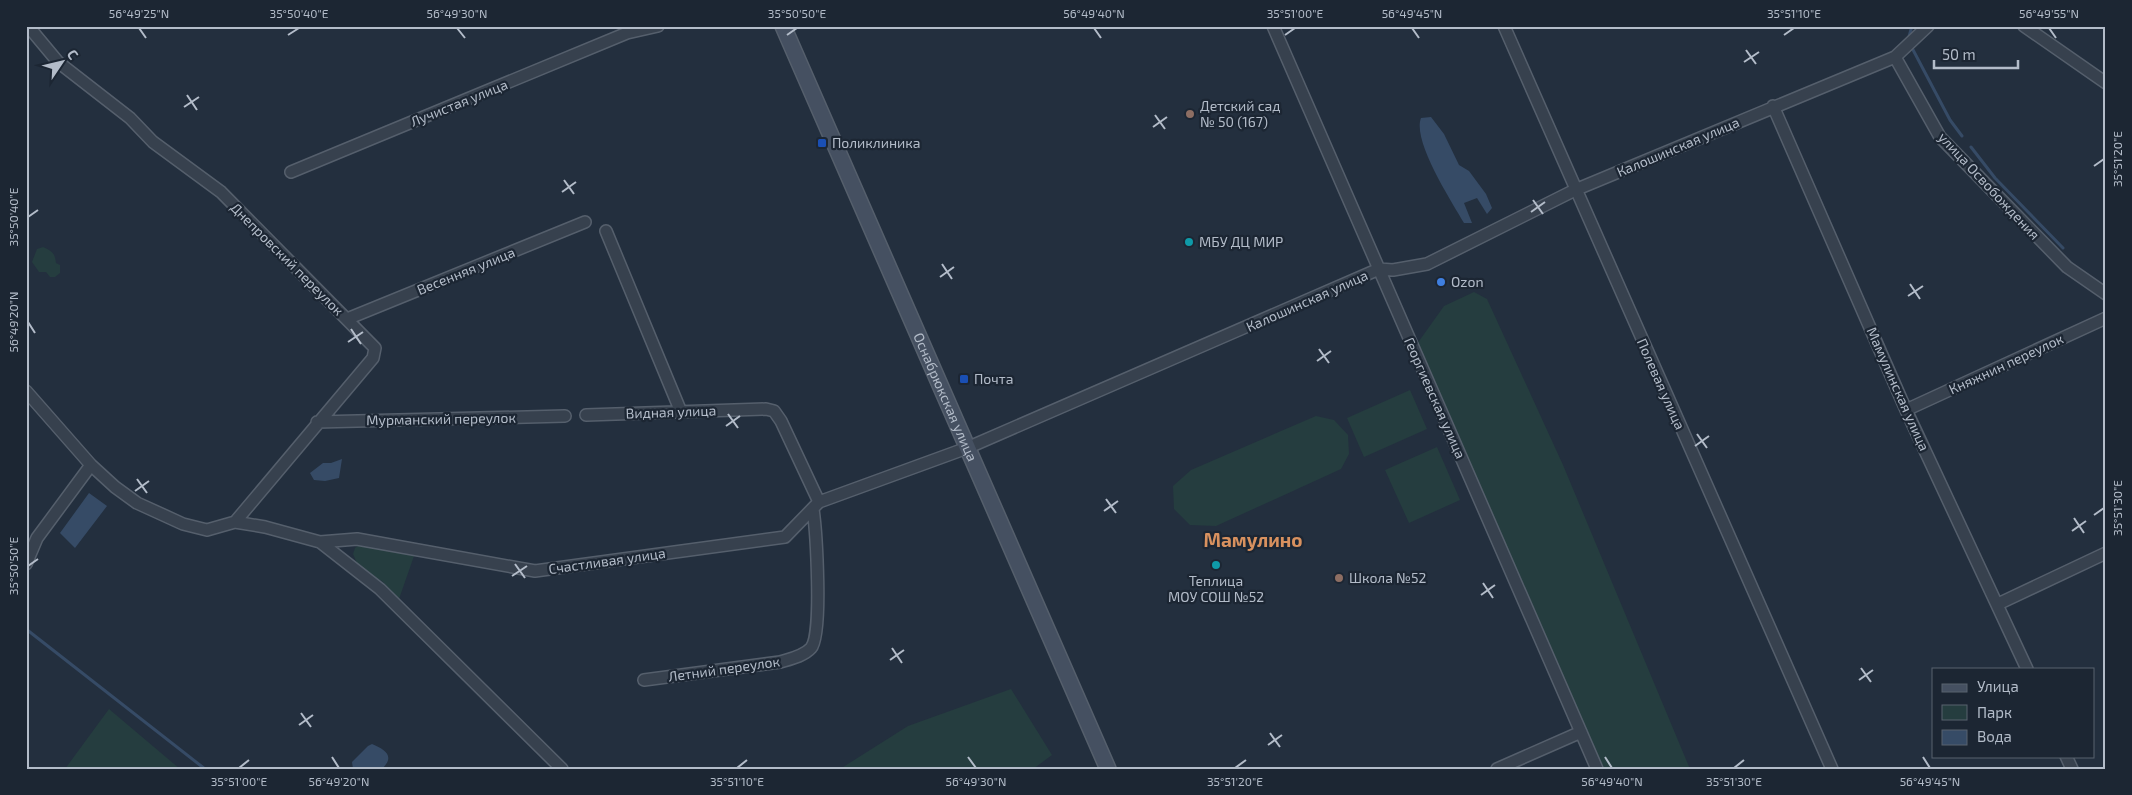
<svg xmlns="http://www.w3.org/2000/svg" width="2132" height="795" font-family="'Exo 2',sans-serif">
<style>
.green{fill:#253d3f}
.water{fill:#364b66}
.lines{fill:none;stroke-linecap:round;stroke-linejoin:round}
.stream{stroke:#364b66;stroke-width:3}
.street-casing{stroke:#555f6c;stroke-width:14}
.secondary-casing{stroke:#555f6c;stroke-width:18}
.street{stroke:#37414e;stroke-width:11}
.secondary{stroke:#455061;stroke-width:15}
.ticks{fill:none;stroke:#b3bcc9;stroke-width:2}
.education-dot{fill:#8d6e63;stroke:#1c2633;stroke-width:2}
.transit-dot{fill:#1a4fb4;stroke:#1c2633;stroke-width:2}
.culture-dot{fill:#0f9aa8;stroke:#1c2633;stroke-width:2}
.shop-dot{fill:#3f7fe0;stroke:#1c2633;stroke-width:2}
.labels{text-anchor:middle;stroke-width:4.5;stroke-linejoin:round;paint-order:stroke}
.street-label{font-size:14px;fill:#b3bcc9;stroke:#1c2633}
.poi-label{font-size:14px;fill:#b3bcc9;stroke:#1c2633;text-anchor:start}
.district-label{font-size:19px;font-weight:bold;fill:#d8915f;stroke:#1c2633}
.neatline{fill:none;stroke:#b3bcc9;stroke-width:2}
.ticks-label{font-size:12px;text-anchor:middle;fill:#b3bcc9}
</style>
<rect width="100%" height="100%" fill="#232f3e"/>
<path class="green" d="M43 247C52 251 55 253 56 263L60 265V273L55 277H50L46 272H39L32 262 37 249Z
M1474 292 1487 299 1563 465 1690 769H1601L1417 344 1444 306Z
M1410 390 1427 429 1364 457 1347 418Z
M1316 416 1334 420 1348 435 1349 454 1341 469 1216 526 1190 525 1174 509 1173 486 1191 470Z
M1437 447 1460 500 1409 523 1385 470Z
M360 544 410 551 414 556 399 599 382 581 360 570 353 554 355 548Z
M1011 689 1052 755 1033 769H840L908 726Z
M109 709 180 769H65Z"/>
<path class="water" d="M1431 117 1444 134 1459 165 1469 171 1486 194 1492 208 1487 214 1477 198 1464 203 1472 223H1464C1452 202 1412 141 1421 118Z
M342 459 339 478 325 481 314 480 310 473 323 463H331Z
M89 493 107 506 75 548 60 533Z
M372 744C386 750 395 756 382 769H353L352 762 368 746Z"/>
<g class="lines">
<path class="stream" d="M1908 40 1912 26
M1911 46 1950 120 1962 136
M1971 147 1995 178 2063 248
M26 629 205 769"/>
<g class="street-casing">
<path id="street" d="M28 26 58 62 130 118 153 142 221 192 375 348 373 358 235 522
M1273 26 1597 769
M1504 26 1832 769
M2024 26 2106 83
M1895 57 1940 137 2067 267 2106 294
M1773 106 1906 410 2027 669
M291 172 627 33 658 26
M606 231 681 412
M347 319 585 222
M26 391 91 465 115 487 137 503 183 524 207 530 235 522 265 527 320 542 357 539 535 571 785 537 819 502 967 448 1379 269 1393 270 1427 264 1575 190 1895 57 1928 26
M1906 410 2106 318
M586 415 766 409 774 411 781 421 819 502
M317 422 565 416
M320 542 380 589 562 769
M26 564 37 538 91 465
M1998 604 2106 553
M644 680 780 662C790 659 804 656 811 648 823 634 816 530 813 509
M2066 756 2072 769
M1497 769 1581 732"/>
</g>
<g class="secondary-casing">
<g id="secondary">
<path id="s1" d="M783 26 1108 769"/>
</g>
</g>
<use href="#street" class="street"/>
<use href="#secondary" class="secondary"/>
</g>
<path class="ticks" d="M139 28 146 38M457 28 465 38M1094 28 1101 38M1412 28 1419 38M2049 28 2056 38M288 35 299 28M787 35 797 28M1285 35 1295 28M1784 35 1794 28M1746 50 1756 64M1744 62 1759 52M187 95 197 110M184 107 199 97M1155 115 1165 129M1153 127 1167 117M2094 166 2104 159M564 180 574 194M562 192 576 182M1533 200 1543 214M1531 212 1545 202M28 217 38 210M942 264 952 279M940 277 954 267M1910 284 1920 299M1908 296 1923 286M28 322 35 333M351 329 361 344M348 342 363 332M1319 349 1329 363M1317 361 1331 351M728 414 738 428M726 426 740 416M1697 434 1707 448M1695 446 1709 436M137 479 147 493M135 491 149 481M1106 499 1116 513M1104 511 1118 501M2094 515 2104 508M2074 518 2084 533M2072 531 2086 521M515 564 525 578M28 566 38 559M512 576 527 566M1483 583 1493 598M1481 595 1495 585M892 648 902 663M890 660 904 650M1861 668 1871 682M1859 680 1873 670M301 713 311 727M299 725 313 715M1270 733 1280 747M1268 745 1282 735M332 757 339 768M968 757 976 768M1605 757 1612 768M1923 757 1930 768M239 768 249 760M737 768 747 760M1235 768 1246 760M1734 768 1744 760"/>
<g class="education-dot">
<circle cx="1190" cy="114" r="5"/>
<circle cx="1339" cy="578" r="5"/>
</g>
<g class="transit-dot">
<rect x="817" y="138" width="10" height="10" rx="2.5"/>
<rect x="959" y="374" width="10" height="10" rx="2.5"/>
</g>
<g class="culture-dot">
<circle cx="1189" cy="242" r="5"/>
<circle cx="1216" cy="565" r="5"/>
</g>
<circle class="shop-dot" cx="1441" cy="282" r="5"/>
<g class="labels">
<g class="street-label">
<text transform="translate(459 103) rotate(-22)" y="5">Лучистая улица</text>
<text transform="translate(1678 147) rotate(-23)" y="5">Калошинская улица</text>
<text transform="translate(1989 186) rotate(47)" y="5">улица Освобождения</text>
<text transform="translate(287 259) rotate(45)" y="5">Днепровский переулок</text>
<text transform="translate(466 271) rotate(-22)" y="5">Весенняя улица</text>
<text transform="translate(1307 301) rotate(-24)" y="5">Калошинская улица</text>
<text transform="translate(2006 364) rotate(-25)" y="5">Княжнин переулок</text>
<text transform="translate(1661 384) rotate(66)" y="5">Полевая улица</text>
<text transform="translate(1898 389) rotate(66)" y="5">Мамулинская улица</text>
<text dy="5" stroke="none"><textPath href="#s1" startOffset="405">Оснабрюкская улица</textPath></text>
<text transform="translate(1435 398) rotate(66)" y="5">Георгиевская улица</text>
<text transform="translate(671 412) rotate(-2)" y="5">Видная улица</text>
<text transform="translate(441 419) rotate(-1)" y="5">Мурманский переулок</text>
<text transform="translate(607 561) rotate(-8)" y="5">Счастливая улица</text>
<text transform="translate(724 669) rotate(-8)" y="5">Летний переулок</text>
</g>
<g class="poi-label">
<text x="1200" y="111">Детский сад<tspan x="1200" dy="16">№ 50 (167)</tspan></text>
<text x="832" y="148">Поликлиника</text>
<text x="1199" y="247">МБУ ДЦ МИР</text>
<text x="1451" y="287">Ozon</text>
<text x="974" y="384">Почта</text>
<text x="1349" y="583">Школа №52</text>
<text x="1216" y="586" text-anchor="middle">Теплица<tspan x="1216" dy="16">МОУ СОШ №52</tspan></text>
</g>
<g class="district-label">
<text x="1253" y="547">Мамулино</text>
</g>
</g>
<rect width="2132" height="795" fill="none" stroke="#1c2633" stroke-width="55"/>
<rect x="1932" y="668" width="162" height="90" fill="#1c2633" stroke="#58626f"/>
<rect x="1942" y="684" width="25" height="8" fill="#455061" stroke="#58626f"/>
<text x="1977" y="692" font-size="15" fill="#b3bcc9">Улица</text>
<rect x="1942" y="705" width="25" height="15" fill="#253d3f" stroke="#58626f"/>
<text x="1977" y="718" font-size="15" fill="#b3bcc9">Парк</text>
<rect x="1942" y="730" width="25" height="15" fill="#364b66" stroke="#58626f"/>
<text x="1977" y="742" font-size="15" fill="#b3bcc9">Вода</text>
<g transform="translate(62 62) rotate(55)" stroke="#1c2633" stroke-width="4" paint-order="stroke">
<path d="M0-4L9 19L0 12L-9 19Z" fill="#b3bcc9"/>
<text y="-8" font-size="14" font-weight="bold" text-anchor="middle" fill="#b3bcc9">С</text>
</g>
<path d="M1934 60v8h84v-8" fill="none" stroke="#b3bcc9" stroke-width="2.5"/>
<text x="1942" y="60" font-size="15" fill="#b3bcc9" stroke="#1c2633" stroke-width="4" paint-order="stroke">50 m</text>
<rect x="28" y="28" width="2076" height="740" class="neatline"/>
<g class="ticks-label">
<text x="139" y="18">56°49'25"N</text>
<text x="299" y="18">35°50'40"E</text>
<text x="457" y="18">56°49'30"N</text>
<text x="797" y="18">35°50'50"E</text>
<text x="1094" y="18">56°49'40"N</text>
<text x="1295" y="18">35°51'00"E</text>
<text x="1412" y="18">56°49'45"N</text>
<text x="1794" y="18">35°51'10"E</text>
<text x="2049" y="18">56°49'55"N</text>
<text transform="translate(2118 159) rotate(-90)" y="4">35°51'20"E</text>
<text transform="translate(14 217) rotate(-90)" y="4">35°50'40"E</text>
<text transform="translate(14 322) rotate(-90)" y="4">56°49'20"N</text>
<text transform="translate(2118 508) rotate(-90)" y="4">35°51'30"E</text>
<text transform="translate(14 566) rotate(-90)" y="4">35°50'50"E</text>
<text x="239" y="786">35°51'00"E</text>
<text x="339" y="786">56°49'20"N</text>
<text x="737" y="786">35°51'10"E</text>
<text x="976" y="786">56°49'30"N</text>
<text x="1235" y="786">35°51'20"E</text>
<text x="1612" y="786">56°49'40"N</text>
<text x="1734" y="786">35°51'30"E</text>
<text x="1930" y="786">56°49'45"N</text>
</g>
</svg>
